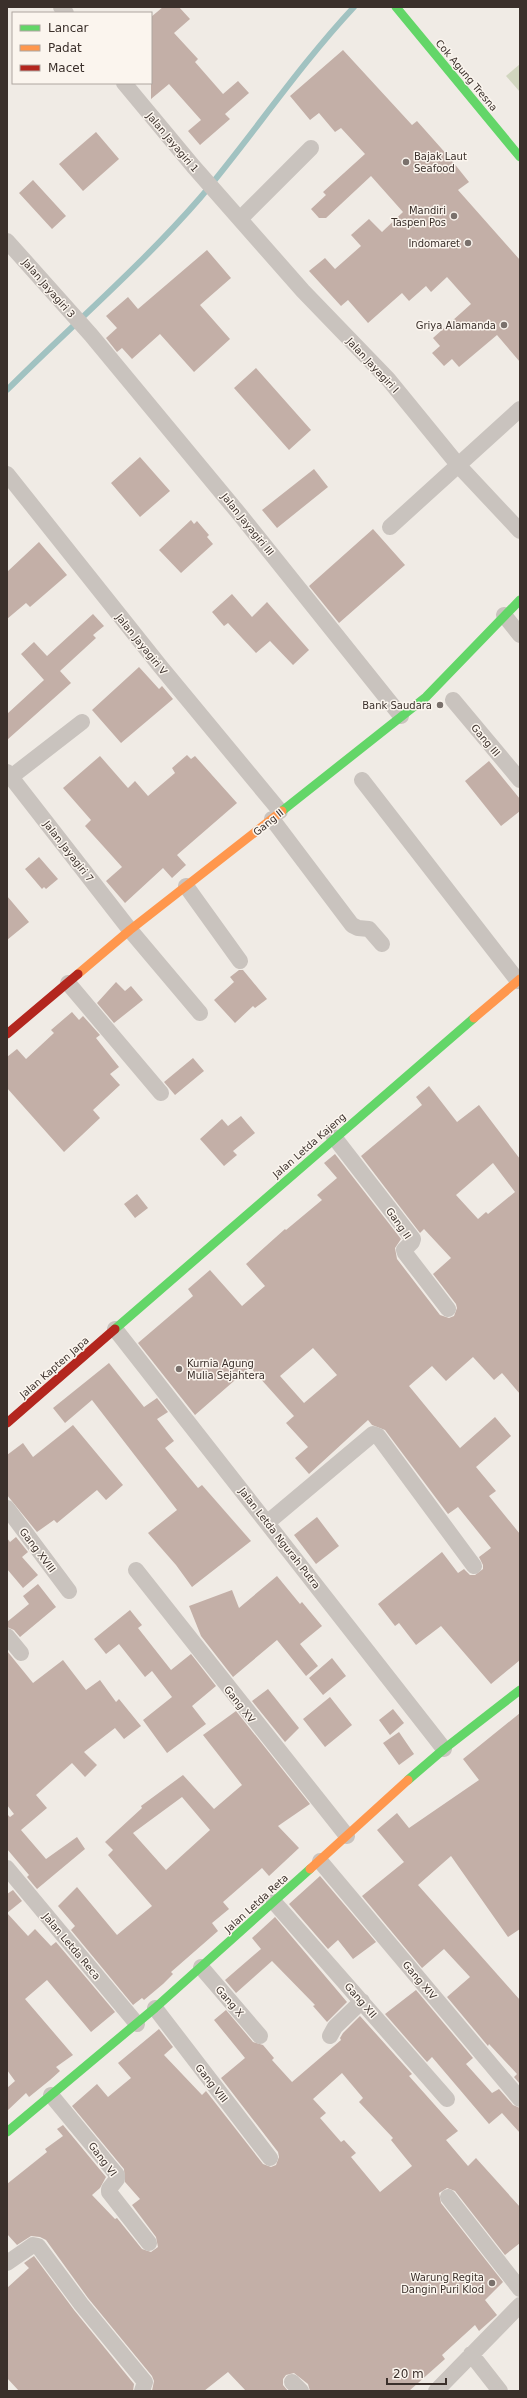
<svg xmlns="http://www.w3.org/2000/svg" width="527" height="2398" font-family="'DejaVu Sans',sans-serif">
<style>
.green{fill:#d1d6bf}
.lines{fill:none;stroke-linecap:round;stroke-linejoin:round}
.stream{stroke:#a1c2c1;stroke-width:6}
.building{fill:#c3afa7;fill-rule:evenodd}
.street{stroke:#c9c3be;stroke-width:16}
.fast{stroke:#63d668;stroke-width:9}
.slow{stroke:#ff974d;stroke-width:9}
.jam{stroke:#b3261e;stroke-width:9}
.poi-dot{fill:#7a716c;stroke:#fbf5ee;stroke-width:1.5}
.labels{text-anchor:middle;stroke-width:3;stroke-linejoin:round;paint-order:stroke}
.street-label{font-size:10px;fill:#3b302b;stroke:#fbf5ee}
.poi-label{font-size:10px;fill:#3b302b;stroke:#fbf5ee;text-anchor:end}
</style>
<rect width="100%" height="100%" fill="#f0ebe5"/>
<path class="green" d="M520 64V92L506 76Z"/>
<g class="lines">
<path class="stream" d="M7 390C71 326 141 266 200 198 253 135 298 67 354 7"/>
</g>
<path class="building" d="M163 7H179L190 19 174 33 198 59 195 62 223 94 238 81 249 93 225 114 230 119 200 145 188 131 201 120 169 84 151 99V17Z
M343 50 412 125 417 121 449 157 469 182 458 190 520 260V362L497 335 459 367 452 359 444 366 432 353 440 346 433 338 471 304 447 277 431 292 426 286 409 301 402 293 368 323 348 300 341 306 309 271 325 258 335 269 361 246 351 235 369 219 382 232 403 212 371 176 326 218H319L311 209 326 195 323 192 365 154 341 128 335 132 319 113 310 120 290 96Z
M96 132 119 159 83 191 59 164Z
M33 180 66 216 52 229 19 193Z
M207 250 231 278 200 305 230 339 194 372 160 334 132 359 122 348 117 352 106 338 117 328 106 316 128 297 138 309Z
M256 368 311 430 289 450 234 388Z
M140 457 170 491 140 517 111 483Z
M314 469 328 487 277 528 262 510Z
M191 520 194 524 197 521 209 535 207 537 213 544 181 573 159 550Z
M373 529 405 565 339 623 309 586Z
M39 542 67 575 30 607 26 603 7 619V572Z
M232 594 252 617 267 602 309 650 293 665 270 641 256 653 228 623 224 626 212 612Z
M93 614 104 626 93 635 96 638 60 671 71 683 7 740V714L44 680 21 654 34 642 47 656Z
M139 667 159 689 162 686 173 699 121 743 92 710Z
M187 755 191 759 195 756 237 803 177 855 186 865 172 878 163 868 125 903 106 881 122 867 85 826 91 820 63 788 100 756 128 788 135 781 148 796 175 773 172 768Z
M489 761 520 799V811L501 826 465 781Z
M39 857 58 879 46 889 44 887 42 889 25 869Z
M7 896 29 922 7 940Z
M239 970H243L267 999 255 1008 253 1006 235 1023 214 1000 234 982 230 977Z
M116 982 125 991 131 986 143 1000 114 1023 97 1003Z
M72 1012 79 1020 83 1016 100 1035 96 1038 119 1067 110 1074 120 1085 93 1110 100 1118 64 1152 7 1088V1057L17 1049 26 1059 54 1033 51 1030Z
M193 1058 204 1071 175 1095 164 1082Z
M429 1086 457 1122 479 1105 520 1159V1394L502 1373 494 1380 473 1357 446 1381 432 1366 409 1386 460 1448 495 1417 511 1436 476 1467 496 1491 489 1496 520 1534V1660L491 1684 441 1626 416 1645 399 1623 395 1626 378 1604 442 1552 458 1573 464 1569 470 1575H475L483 1569V1565L479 1557 491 1548 458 1507 448 1514 385 1430 372 1425 368 1420 309 1474 295 1458 308 1447 286 1423 294 1416 250 1367 195 1415 138 1343 193 1296 188 1289 210 1270 242 1306 265 1286 246 1264 285 1229 286 1230 322 1200 317 1195 337 1178 324 1163 335 1154 401 1239 395 1248 397 1259 440 1315 449 1318 454 1316 457 1308 456 1304 433 1274 451 1258 424 1229 420 1233 361 1156 422 1105 416 1097ZM493 1163 515 1192 488 1214 486 1212 478 1219 456 1195ZM313 1348 337 1375 304 1403 280 1376Z
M241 1116 255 1133 233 1151 237 1155 224 1166 200 1139 222 1119 228 1126Z
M137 1194 148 1208 135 1218 124 1204Z
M109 1363 144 1407 157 1398 168 1412 157 1419 174 1441 165 1448 198 1488 202 1485 251 1541 192 1587 176 1565 148 1533 177 1510 92 1400 65 1423 53 1408Z
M73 1425 123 1485 106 1500 97 1490 57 1523 54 1520 37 1532 7 1495V1455L23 1443 33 1457Z
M317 1517 339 1546 316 1564 294 1535Z
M16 1537 28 1552 22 1557 38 1575 23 1588 7 1569V1538L10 1542Z
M277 1576 300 1604 302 1602 322 1626 300 1644 318 1666 306 1676 277 1640 233 1677 201 1636 189 1606 232 1590 239 1608Z
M38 1584 56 1607 20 1637 14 1630 7 1627V1622L29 1604 23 1596Z
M130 1610 142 1625 138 1628 171 1670 191 1654 216 1686 192 1706 206 1724 167 1753 143 1720 172 1697 152 1671 145 1677 119 1644 106 1654 94 1639Z
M7 1651 33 1683 63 1660 86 1690 100 1680 116 1702 119 1699 141 1726 124 1739 115 1728 84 1752 97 1765 85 1777 72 1763 36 1795 47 1808 21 1830 46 1859 77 1837 85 1849 37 1889 27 1877 29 1875 7 1849V1814L10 1817 14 1814 7 1805Z
M332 1658 346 1676 323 1695 309 1678Z
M268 1689 299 1728 285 1742 252 1701Z
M330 1697 352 1725 325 1747 303 1719Z
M393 1709 404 1723 390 1735 379 1720Z
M236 1711 310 1804 278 1826 299 1848 269 1876 262 1868 223 1902 229 1909 212 1923 218 1931 171 1972 173 1974 163 1984 144 2000 142 1998 133 2005 71 1930 75 1926 58 1906 77 1887 117 1935 152 1906 108 1855 113 1850 105 1842 142 1808 141 1806 183 1775 214 1809 242 1785 203 1735ZM182 1797 210 1830 166 1870 133 1833Z
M520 1713V1929L508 1937 451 1856 418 1885 520 2000V2084L514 2077 517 2074 489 2044 488 2046 447 1997 470 1977 444 1949 422 1968 362 1896 404 1862 377 1830 397 1813 409 1828 479 1780 463 1759Z
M399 1732 414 1754 399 1765 383 1743Z
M320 1876 376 1942 353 1959 338 1940 328 1949 289 1904Z
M13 1890 22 1901 7 1913V1894Z
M7 1913 28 1936 35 1929 51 1946 56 1942 115 2012 91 2032 47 1980 25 1999 73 2055 56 2067 60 2071 50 2080 29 2097 26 2093 7 2111V2088L15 2081 7 2070Z
M275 1917 347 2002 327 2022 313 2006 315 2005 272 1961 236 1993 225 1980 261 1949 252 1938Z
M416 1990 473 2058 466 2064 492 2093 499 2089 513 2105 520 2108V2133L502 2113 489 2124 432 2057 427 2062 385 2014Z
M226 2010 253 2042 263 2045 274 2058 272 2060 292 2082 341 2040 340 2038 343 2033 360 2016 412 2074 409 2076 458 2131 446 2140 468 2166 476 2158 520 2207V2243L505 2255 455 2191 447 2188 439 2193 441 2203 503 2282 485 2300 497 2315 479 2331 475 2325 442 2355 445 2359 409 2391H310L308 2384 294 2373 286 2375 283 2379V2385L288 2391H246L228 2372 204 2391H152L154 2381 152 2376 88 2298 46 2240 40 2237 31 2236 17 2245 7 2234V2184L47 2152 45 2149 63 2136 57 2129 63 2125 106 2177 100 2188 92 2195 115 2219 117 2218 142 2249 151 2252 158 2247 156 2237 132 2205 140 2199 125 2182 124 2169 72 2106 97 2084 108 2097 131 2078 118 2063 159 2029 173 2047 164 2055 202 2095 206 2091 263 2164 271 2167 276 2165 279 2157 278 2152 221 2078 245 2058 214 2020ZM342 2073 363 2098 359 2102 393 2138 391 2140 412 2166 380 2192 351 2157 356 2153 344 2140 341 2142 320 2118 326 2113 313 2099Z
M34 2256 74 2310 134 2384 133 2391H19L7 2378V2288L29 2268 24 2263Z"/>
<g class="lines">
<path class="street" d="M61 7 66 13
M124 83 193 166 303 291 388 379 459 466 520 531
M240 219 311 148
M7 241 91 335 241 516 401 716
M7 474 160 666 280 811
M390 527 520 409
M504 615 520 635
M453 700 520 780
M7 772 130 930 200 1013
M11 777 82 722
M362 780 518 981
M272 819 352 925 358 928 369 929 382 944
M186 886 240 961
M68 983 161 1093
M334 1137 413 1239 412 1242 404 1250 405 1253 448 1309
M115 1329 444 1749
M7 1508 69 1591
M267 1523 373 1434 378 1436 474 1566
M136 1570 347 1836
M7 1636 21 1653
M320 1861 520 2099
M7 1868 137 2024
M274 1902 447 2099
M201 1967 260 2036
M155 2008 270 2158
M330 2036 335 2027 362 2001
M51 2095 117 2175V2179L109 2189V2192L149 2243
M448 2197 520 2289
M7 2263 33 2245 38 2246 81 2304 145 2382 142 2391
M471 2354 500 2391
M292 2382 301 2391
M436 2391 520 2305"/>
<path class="fast" d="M396 7 520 157
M282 811 426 697 520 600
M115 1329 474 1018
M408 1780 444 1749 520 1690
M7 2132 155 2008 310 1869"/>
<path class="slow" d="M78 974 130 930 282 811
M474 1018 520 979
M310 1869 408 1780"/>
<path class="jam" d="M7 1034 78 974
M7 1423 115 1329"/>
</g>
<g class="poi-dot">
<circle cx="406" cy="162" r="4"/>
<circle cx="454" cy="216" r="4"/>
<circle cx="468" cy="243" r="4"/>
<circle cx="504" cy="325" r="4"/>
<circle cx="440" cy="705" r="4"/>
<circle cx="179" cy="1369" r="4"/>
<circle cx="492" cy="2283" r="4"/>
</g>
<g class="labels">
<g class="street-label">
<text transform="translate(467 75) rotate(50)" y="4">Cok Agung Tresna</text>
<text transform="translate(173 142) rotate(50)" y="4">Jalan Jayagiri 1</text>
<text transform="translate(49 288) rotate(49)" y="4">Jalan Jayagiri 3</text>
<text transform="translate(373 365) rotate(47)" y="4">Jalan Jayagiri I</text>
<text transform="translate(248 524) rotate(51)" y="4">Jalan Jayagiri III</text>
<text transform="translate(142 644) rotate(51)" y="4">Jalan Jayagiri V</text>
<text transform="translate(486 740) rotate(50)" y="4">Gang III</text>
<text transform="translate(268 822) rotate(-39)" y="4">Gang II</text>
<text transform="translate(69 851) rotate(52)" y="4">Jalan Jayagiri 7</text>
<text transform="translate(309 1145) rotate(-41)" y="4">Jalan Letda Kajeng</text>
<text transform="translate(399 1223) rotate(55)" y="4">Gang II</text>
<text transform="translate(54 1367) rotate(-41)" y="4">Jalan Kapten Japa</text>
<text transform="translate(280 1538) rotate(52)" y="4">Jalan Letda Ngurah Putra</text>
<text transform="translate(38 1550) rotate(53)" y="4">Gang XVIII</text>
<text transform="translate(240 1704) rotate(52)" y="4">Gang XV</text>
<text transform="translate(256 1903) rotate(-42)" y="4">Jalan Letda Reta</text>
<text transform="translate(72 1946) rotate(50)" y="4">Jalan Letda Reca</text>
<text transform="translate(420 1980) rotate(50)" y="4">Gang XIV</text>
<text transform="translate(361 2000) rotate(49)" y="4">Gang XII</text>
<text transform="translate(230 2001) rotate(49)" y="4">Gang X</text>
<text transform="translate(212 2083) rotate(52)" y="4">Gang VIII</text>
<text transform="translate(103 2159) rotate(53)" y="4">Gang VI</text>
</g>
<g class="poi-label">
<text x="414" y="160" text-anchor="start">Bajak Laut<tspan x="414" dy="12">Seafood</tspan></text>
<text x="446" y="214">Mandiri<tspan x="446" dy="12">Taspen Pos</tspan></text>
<text x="460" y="247">Indomaret</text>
<text x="496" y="329">Griya Alamanda</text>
<text x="432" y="709">Bank Saudara</text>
<text x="187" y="1367" text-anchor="start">Kurnia Agung<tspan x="187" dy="12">Mulia Sejahtera</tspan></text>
<text x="484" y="2281">Warung Regita<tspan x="484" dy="12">Dangin Puri Klod</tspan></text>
</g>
</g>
<rect width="527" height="2398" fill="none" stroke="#3b302b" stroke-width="16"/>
<rect x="12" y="12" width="140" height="72" fill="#fbf5ee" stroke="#aea6a0"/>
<rect x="20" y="25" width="20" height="6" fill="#63d668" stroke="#aea6a0"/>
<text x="48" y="32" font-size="12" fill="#3b302b">Lancar</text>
<rect x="20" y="45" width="20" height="6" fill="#ff974d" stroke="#aea6a0"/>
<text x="48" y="52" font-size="12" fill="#3b302b">Padat</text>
<rect x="20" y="65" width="20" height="6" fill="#b3261e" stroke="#aea6a0"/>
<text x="48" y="72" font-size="12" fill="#3b302b">Macet</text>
<path d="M387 2378v6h59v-6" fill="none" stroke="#3b302b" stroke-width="2"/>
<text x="393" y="2378" font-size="12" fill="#3b302b" stroke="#fbf5ee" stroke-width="3" paint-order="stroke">20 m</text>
</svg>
